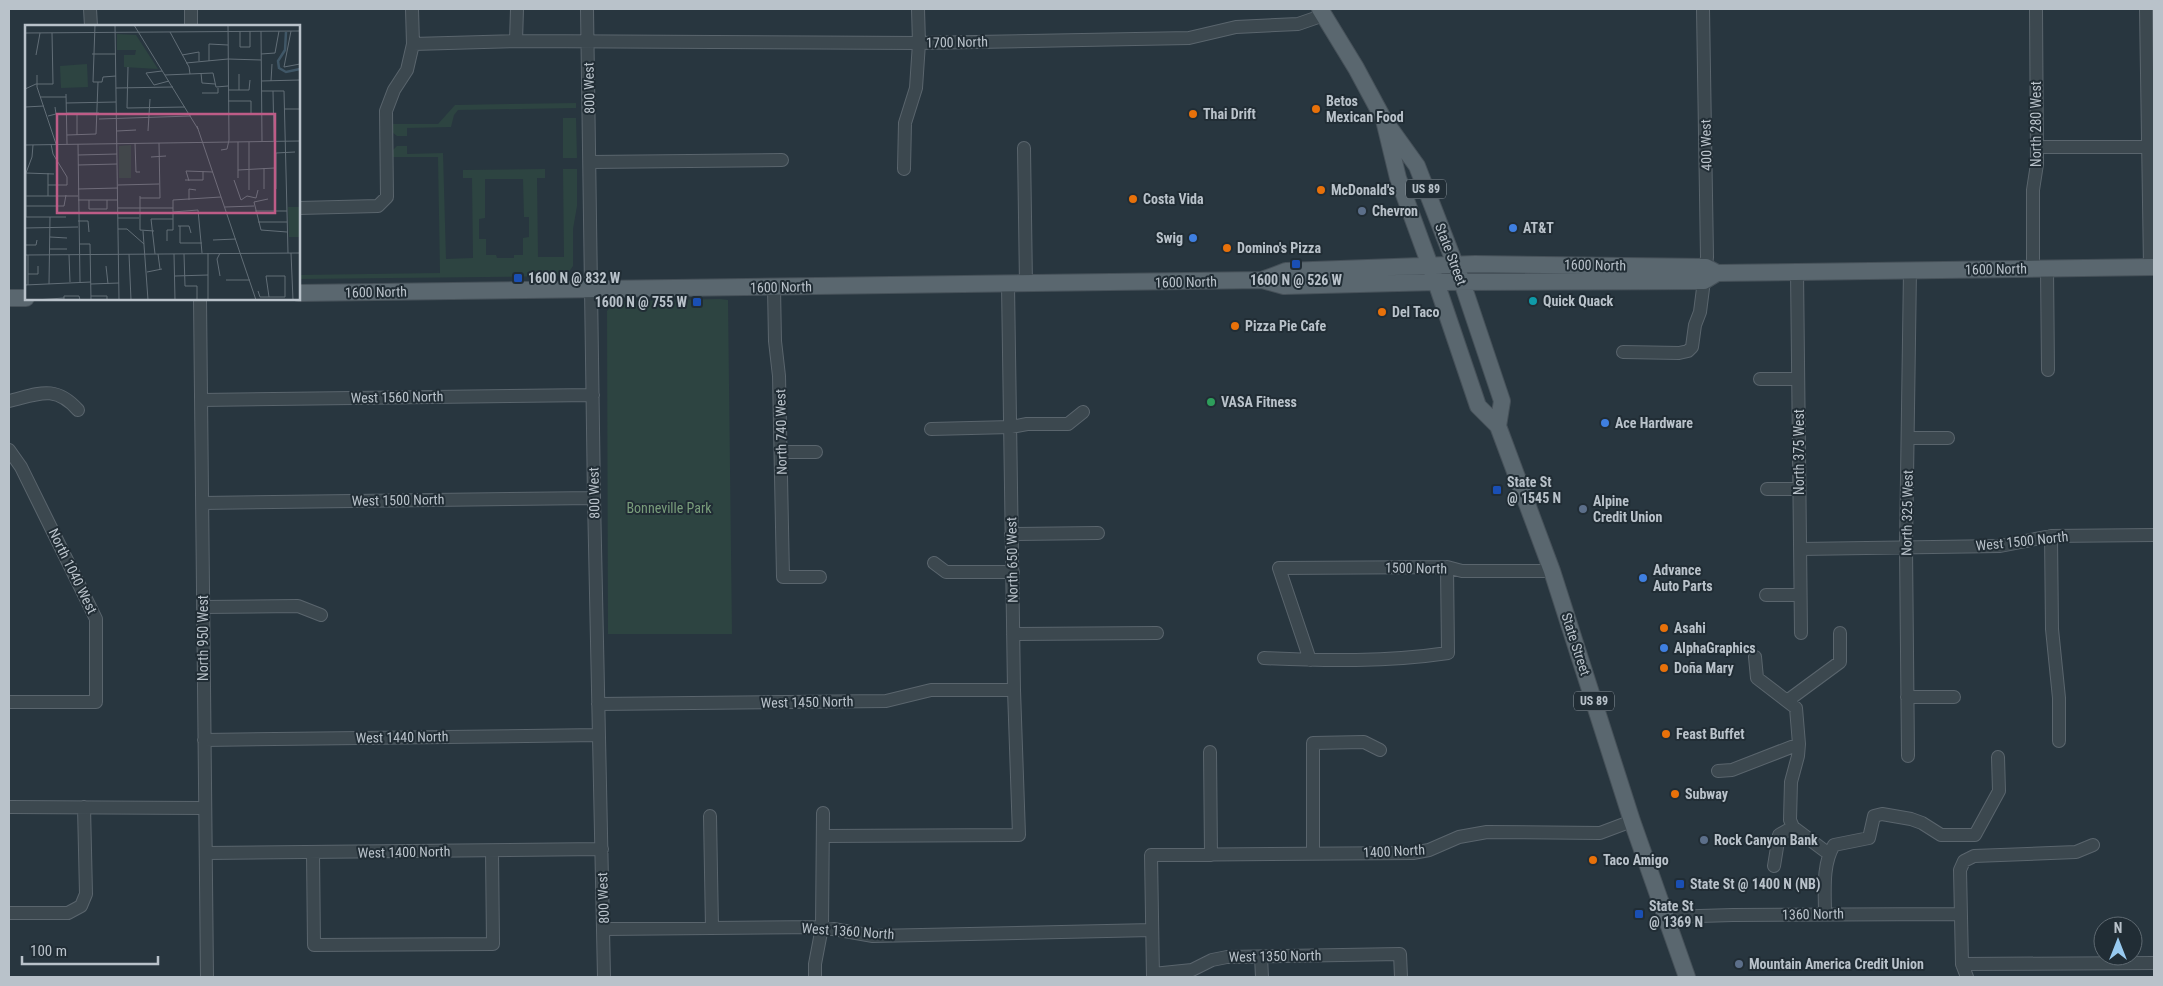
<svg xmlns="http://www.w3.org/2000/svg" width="2163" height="986" font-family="'Roboto Condensed',sans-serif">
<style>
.green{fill:#2d4441;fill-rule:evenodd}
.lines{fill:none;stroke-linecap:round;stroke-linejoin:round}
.minor-casing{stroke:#5a656d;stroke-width:14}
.major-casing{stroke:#465159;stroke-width:18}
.minor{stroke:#3c484f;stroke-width:12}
.major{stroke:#5a676f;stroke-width:16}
.food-dot{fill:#e8710a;stroke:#212d35;stroke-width:2}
.service-dot{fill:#5c6f8a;stroke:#212d35;stroke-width:2}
.shop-dot{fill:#3f7fe0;stroke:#212d35;stroke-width:2}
.transit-dot{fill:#1a4fb4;stroke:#212d35;stroke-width:2}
.culture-dot{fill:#0f9aa8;stroke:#212d35;stroke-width:2}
.leisure-dot{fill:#2e9e5b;stroke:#212d35;stroke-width:2}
.labels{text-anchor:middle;stroke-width:4;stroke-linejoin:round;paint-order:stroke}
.shield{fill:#212d35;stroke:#8b959d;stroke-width:1}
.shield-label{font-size:12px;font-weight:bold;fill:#b9c2ca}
.street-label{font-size:14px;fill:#b9c2ca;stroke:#212d35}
.poi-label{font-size:14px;font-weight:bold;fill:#b9c2ca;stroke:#212d35;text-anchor:start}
.park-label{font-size:14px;fill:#799d7b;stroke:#212d35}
.inset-river{fill:none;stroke:#405767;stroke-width:2.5}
.inset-road{fill:none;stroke:#626e77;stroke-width:1}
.view{fill:#be5c87;fill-opacity:0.15;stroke:#be5c87;stroke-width:2.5}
.inset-edge{fill:none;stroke:#b9c2ca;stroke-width:2.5}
</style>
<rect width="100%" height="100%" fill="#28363f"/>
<path class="green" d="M576 103V108L458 110 454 115 451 127 407 128V136H397L392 132V124H438L455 105Z
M563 118H576L577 158H563Z
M397 146H407V154L443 153 446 259 473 258 472 178H463V170L545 169V178H537L538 257H564L563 169H577V206L573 229V266L566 276 299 279V275L440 273 438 157H393V150ZM485 179H523L524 217H529V237L523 238V255H514V258H497L496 255H486V239H479V219L485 218Z
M720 299 728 300 732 634H608L607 311 614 303 626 301Z"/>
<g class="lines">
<g class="minor-casing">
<path id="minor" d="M90 9 91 26
M191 9V26
M587 9 594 498 604 977
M2146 9 2150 267
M516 41 517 9
M413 44 516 41 919 43 1189 38 1236 27 1298 24 1324 15
M2037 147H2149
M1024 148 1026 285
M590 162 782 160
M904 169 905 123 916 88 919 43 918 9
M299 208 378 206 387 197 386 111 394 90 407 70 413 44 412 9
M2033 268V190L2037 164 2036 9
M2047 269 2048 370
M1797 271 1801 633
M774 288 775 341 779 376 783 577H820
M200 299 207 977
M1623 352 1679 353 1688 351 1692 347 1695 325 1700 312 1707 257 1703 9
M1760 379H1798
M201 400 593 395
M9 401C38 394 55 384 78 410
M931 429 1011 427 1027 424H1068L1083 412
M1909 438H1948
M9 450 21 467 96 619V702H9
M781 452H816
M1767 489H1799
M202 503 594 498
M1011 534 1098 533
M2051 536 2052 629 2059 698V741
M1800 549 2000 546 2051 536 2154 535
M934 563 946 572H1013
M1766 595H1800
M203 607 298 606 321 615
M1013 634 1157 633
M1755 657 1757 678 1796 708 1799 744 1798 756 1791 782 1790 820 1793 827 1829 854
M1264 658C1325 661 1387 662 1448 653L1447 567
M1310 660 1279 568 1447 567 1462 571H1552
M1907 697H1954
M1787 701 1840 662V633
M598 704 886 701 931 690H1014
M204 740 599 735
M1210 752 1211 855
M1908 756 1906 547 1910 270
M1718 771 1732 770 1799 744
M9 807 204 808
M710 816 712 928
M824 836 1019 835 1014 690 1008 285
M206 853 602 849
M313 853 314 945 493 944 492 851
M1313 853V743L1364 742 1380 750
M1774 866 1779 835 1793 827
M9 913H68L81 906 86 894 84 807
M1825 914C1825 892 1822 864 1834 845L1869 838 1874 816 1882 814 1911 819 1922 823 1941 835H1975L1999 791 1998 757
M1667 917 1733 915 1959 914
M604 929 822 927 873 936 1152 930
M1261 957 1262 977
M1962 964 2154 963
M1153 974 1192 970 1212 960 1227 957 1400 954 1401 977
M815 977V964L822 927 823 813
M1153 977 1151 855 1413 853 1429 850 1459 837 1487 832 1600 833 1632 821
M1967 977 1962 964 1960 870 1964 861 1974 856 2076 852 2093 845"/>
</g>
<g class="major-casing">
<path id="major" d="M1320 9 1356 68 1384 120 1417 166 1462 282 1502 401 1498 426
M1384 120 1398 178 1436 282 1478 406 1498 426 1552 571 1632 821 1687 977
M1262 280 1286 271 1475 264 1706 267 1717 273 2154 267
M299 293 1262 280 1284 286 1436 282 1704 281 1717 273
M9 298H26"/>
</g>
<use href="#minor" class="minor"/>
<use href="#major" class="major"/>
</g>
<g class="food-dot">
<circle cx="1316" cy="109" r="5"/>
<circle cx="1193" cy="114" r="5"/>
<circle cx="1321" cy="190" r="5"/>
<circle cx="1133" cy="199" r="5"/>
<circle cx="1227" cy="248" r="5"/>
<circle cx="1382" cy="312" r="5"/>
<circle cx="1235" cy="326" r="5"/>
<circle cx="1664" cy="628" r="5"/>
<circle cx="1664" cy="668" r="5"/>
<circle cx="1666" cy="734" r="5"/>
<circle cx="1675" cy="794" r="5"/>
<circle cx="1593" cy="860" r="5"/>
</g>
<g class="service-dot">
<circle cx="1362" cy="211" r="5"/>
<circle cx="1583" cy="509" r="5"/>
<circle cx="1704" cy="840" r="5"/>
<circle cx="1739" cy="964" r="5"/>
</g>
<g class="shop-dot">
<circle cx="1513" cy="228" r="5"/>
<circle cx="1193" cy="238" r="5"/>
<circle cx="1605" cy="423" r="5"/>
<circle cx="1643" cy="578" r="5"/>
<circle cx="1664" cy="648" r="5"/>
</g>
<g class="transit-dot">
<rect x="1291" y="259" width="10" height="10" rx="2.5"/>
<rect x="513" y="273" width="10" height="10" rx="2.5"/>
<rect x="692" y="297" width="10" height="10" rx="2.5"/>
<rect x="1492" y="485" width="10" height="10" rx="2.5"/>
<rect x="1675" y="879" width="10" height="10" rx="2.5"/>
<rect x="1634" y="909" width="10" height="10" rx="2.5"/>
</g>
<circle class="culture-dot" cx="1533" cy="301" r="5"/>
<circle class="leisure-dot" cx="1211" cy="402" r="5"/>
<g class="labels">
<g class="shield">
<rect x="1406" y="179.5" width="40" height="19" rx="4"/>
<rect x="1574" y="691.5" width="40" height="19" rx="4"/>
</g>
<g class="shield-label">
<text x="1426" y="193">US 89</text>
<text x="1594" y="705">US 89</text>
</g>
<g class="street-label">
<text transform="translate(957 42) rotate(-1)" y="5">1700 North</text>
<text transform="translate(589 88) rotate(-91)" y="5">800 West</text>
<text transform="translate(2036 124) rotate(-90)" y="5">North 280 West</text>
<text transform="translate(1706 145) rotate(-91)" y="5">400 West</text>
<text transform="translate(1451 254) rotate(69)" y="5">State Street</text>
<text transform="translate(1595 265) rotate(1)" y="5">1600 North</text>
<text transform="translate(1996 269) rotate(-1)" y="5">1600 North</text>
<text transform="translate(1186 282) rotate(-1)" y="5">1600 North</text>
<text transform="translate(781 287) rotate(-1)" y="5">1600 North</text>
<text transform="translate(376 292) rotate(-1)" y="5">1600 North</text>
<text transform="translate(397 397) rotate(-1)" y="5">West 1560 North</text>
<text transform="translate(781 432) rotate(-91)" y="5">North 740 West</text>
<text transform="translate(1799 452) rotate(-90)" y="5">North 375 West</text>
<text transform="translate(594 493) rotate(-91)" y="5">800 West</text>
<text transform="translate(398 500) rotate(-1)" y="5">West 1500 North</text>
<text transform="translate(1907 513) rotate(-89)" y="5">North 325 West</text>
<text transform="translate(2022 541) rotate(-6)" y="5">West 1500 North</text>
<text transform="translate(1012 560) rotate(-91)" y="5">North 650 West</text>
<text transform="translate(1416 568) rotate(1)" y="5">1500 North</text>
<text transform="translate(73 571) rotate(64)" y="5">North 1040 West</text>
<text transform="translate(203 638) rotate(-90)" y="5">North 950 West</text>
<text transform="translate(1576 644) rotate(72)" y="5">State Street</text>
<text transform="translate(807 702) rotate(-1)" y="5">West 1450 North</text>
<text transform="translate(402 737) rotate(-1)" y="5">West 1440 North</text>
<text transform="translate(1394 851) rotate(-3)" y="5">1400 North</text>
<text transform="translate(404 852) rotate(-1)" y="5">West 1400 North</text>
<text transform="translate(603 898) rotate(-92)" y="5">800 West</text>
<text transform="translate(1813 914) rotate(-1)" y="5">1360 North</text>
<text transform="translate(848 931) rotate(4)" y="5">West 1360 North</text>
<text transform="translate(1275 956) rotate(-1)" y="5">West 1350 North</text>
</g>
<g class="poi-label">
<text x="1326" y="106">Betos<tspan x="1326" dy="16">Mexican Food</tspan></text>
<text x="1203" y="119">Thai Drift</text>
<text x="1331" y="195">McDonald's</text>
<text x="1143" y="204">Costa Vida</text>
<text x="1372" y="216">Chevron</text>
<text x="1523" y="233">AT&amp;T</text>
<text x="1183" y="243" text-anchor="end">Swig</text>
<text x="1237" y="253">Domino's Pizza</text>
<text x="528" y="283">1600 N @ 832 W</text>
<text x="1296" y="285" text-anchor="middle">1600 N @ 526 W</text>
<text x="1543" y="306">Quick Quack</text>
<text x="687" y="307" text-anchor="end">1600 N @ 755 W</text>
<text x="1392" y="317">Del Taco</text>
<text x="1245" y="331">Pizza Pie Cafe</text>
<text x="1221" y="407">VASA Fitness</text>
<text x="1615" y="428">Ace Hardware</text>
<text x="1507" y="487">State St<tspan x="1507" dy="16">@ 1545 N</tspan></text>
<text x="1593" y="506">Alpine<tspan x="1593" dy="16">Credit Union</tspan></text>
<text x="1653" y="575">Advance<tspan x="1653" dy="16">Auto Parts</tspan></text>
<text x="1674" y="633">Asahi</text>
<text x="1674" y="653">AlphaGraphics</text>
<text x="1674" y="673">Doña Mary</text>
<text x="1676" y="739">Feast Buffet</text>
<text x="1685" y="799">Subway</text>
<text x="1714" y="845">Rock Canyon Bank</text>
<text x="1603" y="865">Taco Amigo</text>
<text x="1690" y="889">State St @ 1400 N (NB)</text>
<text x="1649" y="911">State St<tspan x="1649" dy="16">@ 1369 N</tspan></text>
<text x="1749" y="969">Mountain America Credit Union</text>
</g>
<g class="park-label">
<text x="669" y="513">Bonneville Park</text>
</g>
</g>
<g transform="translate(25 25)">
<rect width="275" height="275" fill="#28363f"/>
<path d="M92 9 111 10 133 44 99 42V30H110L111 25H92ZM62 39 63 62 36 63 35 41ZM106 120V153H94V121ZM263 182H275V212H264Z" fill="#2d4441"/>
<path class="inset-river" d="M261 7 260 25 253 36 254 43 261 47 275 44"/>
<path class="inset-road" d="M70 0 68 57H77L78 52 91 51M90 0 94 275M109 0 173 104M215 6V22H225V6M236 6 237 116M266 6 259 42 275 39M145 7 164 42 165 49M0 8 275 6M67 29H91M236 29 250 28 254 6M11 30 15 8M157 30 174 27V36M203 34 236 35M184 36V19L203 20M161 38 203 34M103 42 102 83 160 82M121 48 129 60 144 56M121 48 137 46M176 48 177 58 190 59M214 49V65M12 50V62L31 119M140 50 188 48 191 62 203 61M236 56 275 55M246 56 247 39M91 63 148 62M0 64 11 59H28L27 8M203 65H224L225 55M236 66H259L263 228M248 66 249 116M177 68H193V63M41 69 42 119M15 72H41M203 76H226V88M41 78 91 77M0 82 19 81M259 84H275M42 88H74M52 88V110M23 91 31 89 30 82M74 94 166 91M172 101 231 275M92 106 111 105M123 106 125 74M42 110 71 109 73 57M213 117V153M110 118 111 147H115M53 119 55 257M0 120 275 116M196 125 202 124 204 115 203 0M53 130 92 129M126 132 141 131M53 140 92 139M239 143V164M213 145 250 143M1 148 29 149M23 148V171M160 155H178V146M209 155 216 175M164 156 161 146 188 147M23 160H42V152L28 129 26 119M93 160 134 159M53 164 93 163M251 164V128L270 127M224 165V117M0 171H53M115 171V205L129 206M115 173H135L134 118M243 174 229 177 236 205 262 207M53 175H93M64 175V184H82V175M164 175V164L171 165M216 175 222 171 231 173 233 165M1 181H39L41 170M200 182 229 181M93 183H148M230 186H262M148 187 173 185 177 228M0 192H41M1 192V148L7 132 8 120M93 193H114M53 196H63L64 207M233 197H262M153 201H164L166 208M155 201V218H177M0 203 53 202M93 204H102L119 219M118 206 123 275M25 212 42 213M188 215 211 214M142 216V205H148V175L196 172M54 219H65L66 275M0 220H11L12 215M24 224H42M183 228V275M195 228 192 234 195 251M104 229 106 275M130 229 126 194H148M133 229 135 244M149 229 150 275M159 229 160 261H172V275M0 230 275 228M3 230V260M44 230 45 257M81 241 83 259M122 247 137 244M3 249H13V241M150 251 183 250M201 255H225M24 259 25 192M66 259 94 258M0 260 66 257M233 266 235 272H260V251H241L244 272M66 271H82V275M10 275 39 273M39 275V271H54L55 275M259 275H268L266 228"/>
<path class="view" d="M32 89H250V188H32Z"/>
<rect width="275" height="275" class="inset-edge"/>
</g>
<rect width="2163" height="986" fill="none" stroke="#b9c2ca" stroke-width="20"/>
<g transform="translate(2118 941)"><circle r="24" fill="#212d35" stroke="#5e6971"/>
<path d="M0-4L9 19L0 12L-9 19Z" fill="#98caf0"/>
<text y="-8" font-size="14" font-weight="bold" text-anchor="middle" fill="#b9c2ca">N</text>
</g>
<path d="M22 956v8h136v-8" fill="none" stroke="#b9c2ca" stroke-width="2.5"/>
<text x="30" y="956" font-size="15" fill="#b9c2ca" stroke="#212d35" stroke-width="4" paint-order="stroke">100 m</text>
</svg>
